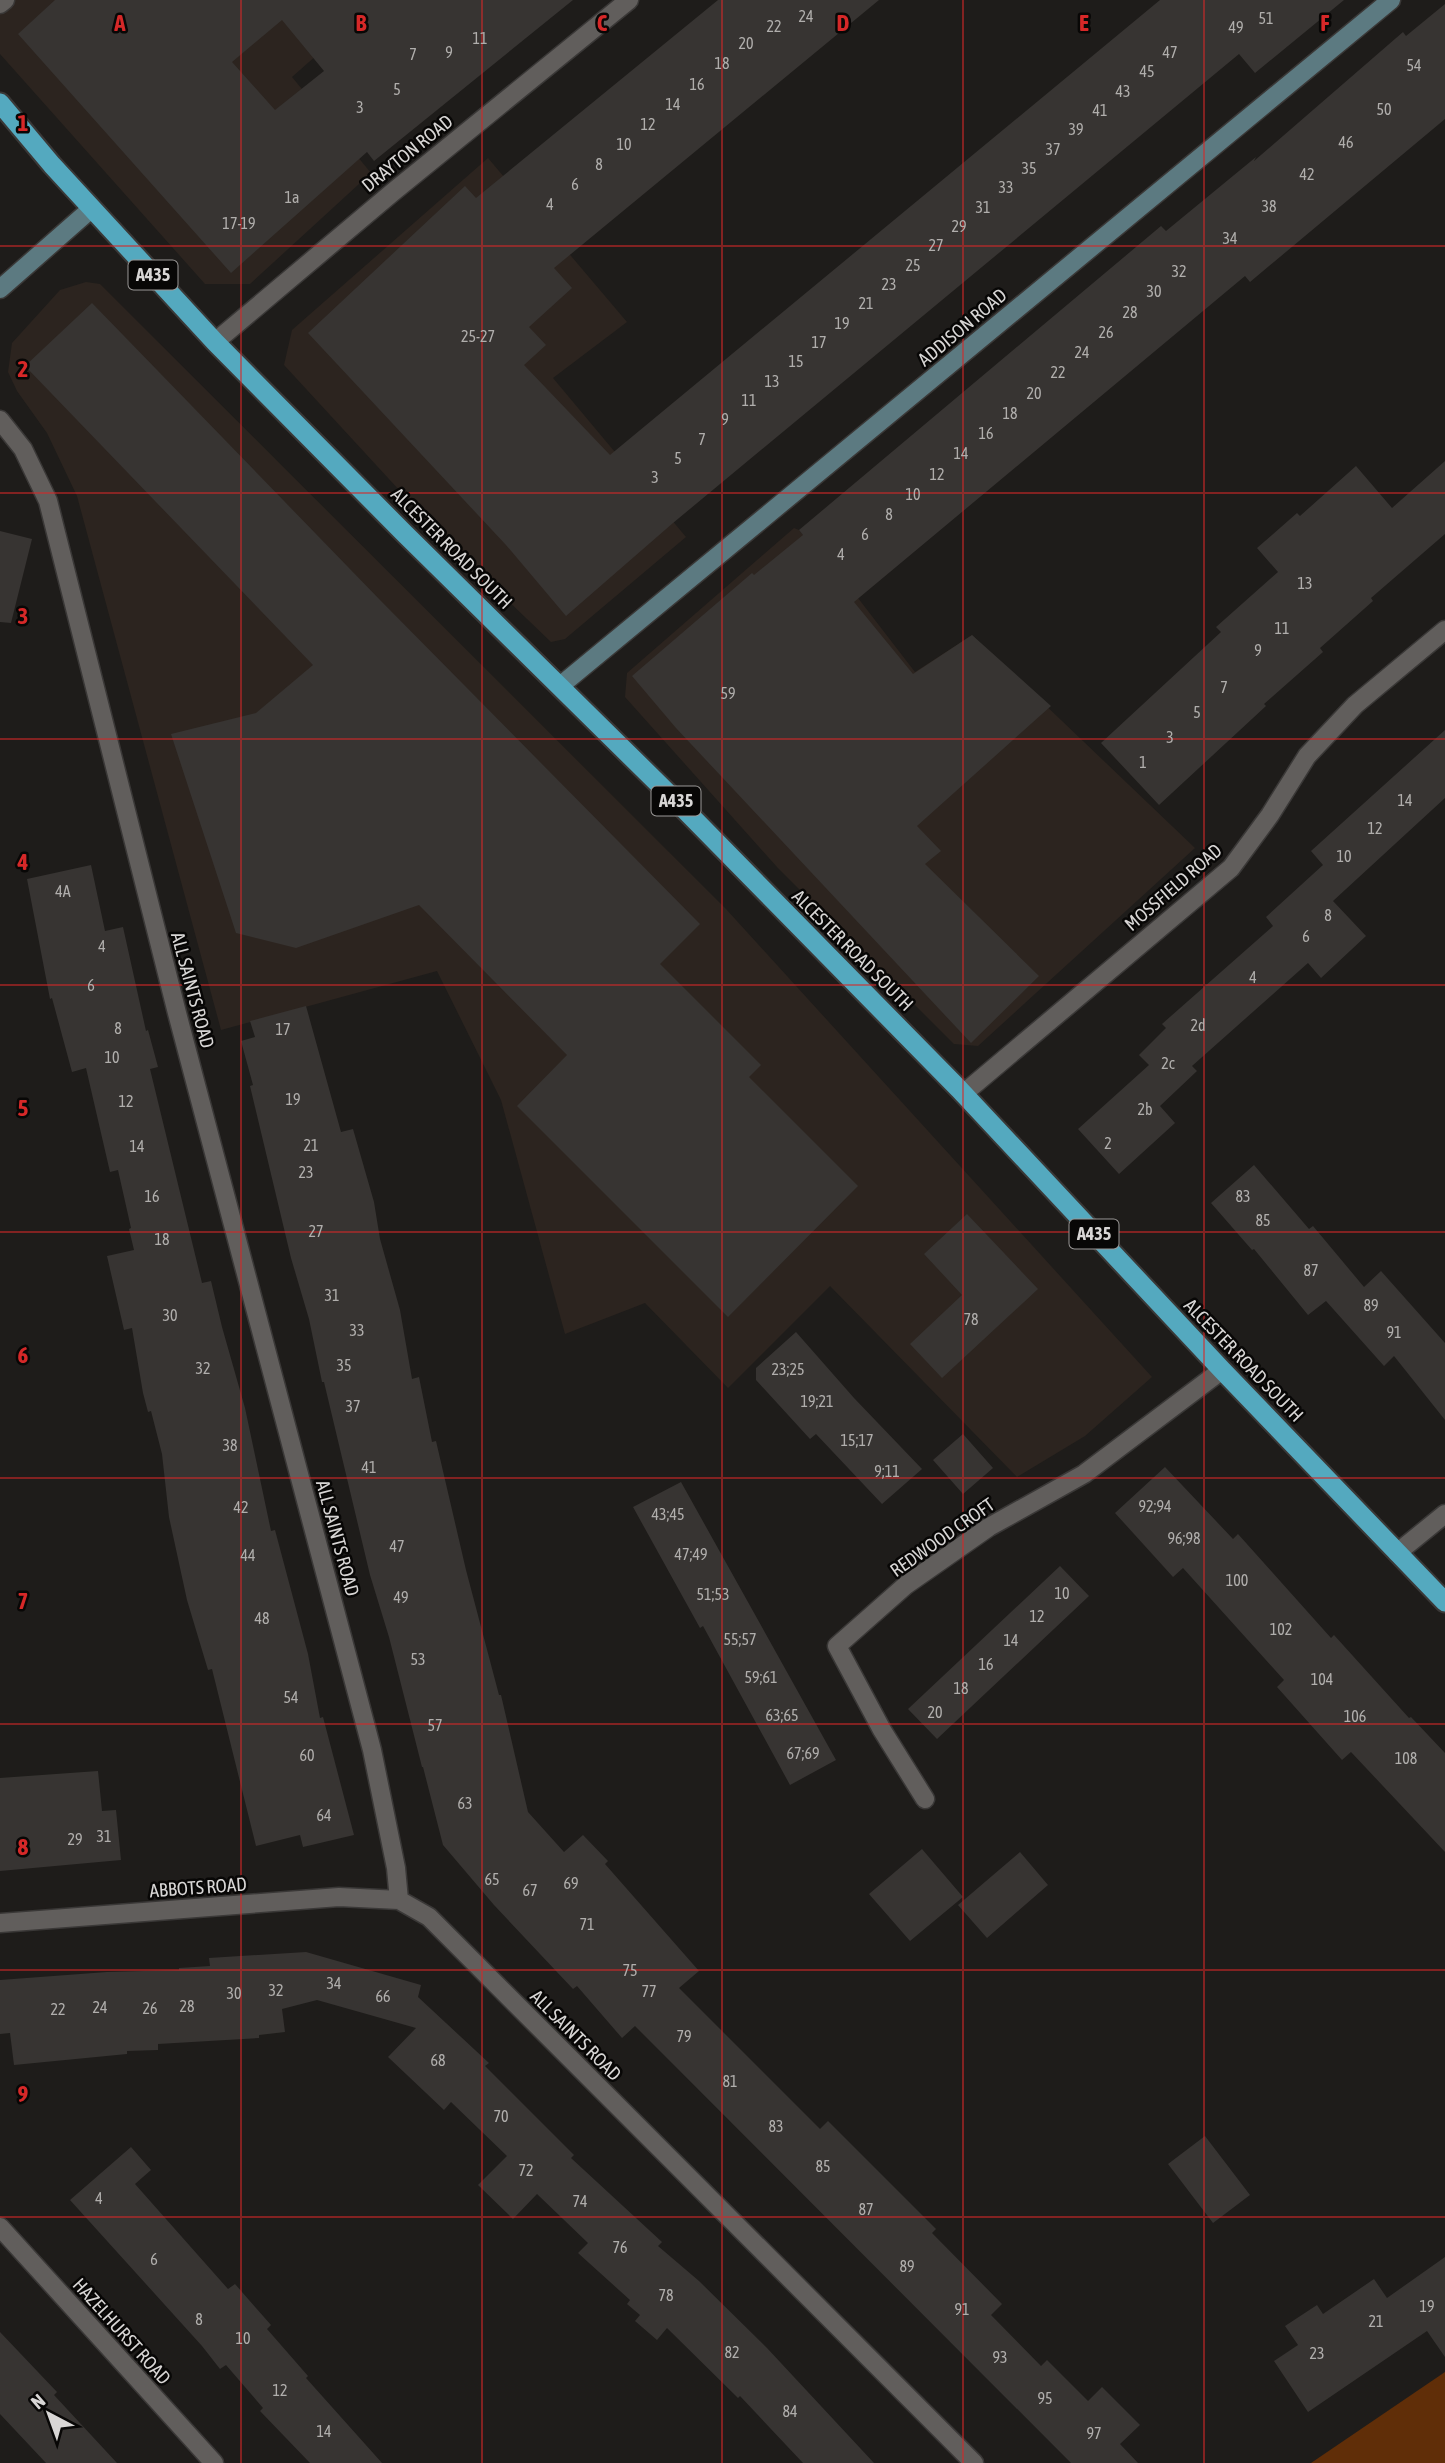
<svg xmlns="http://www.w3.org/2000/svg" width="1445" height="2463" font-family="'Asap Condensed',sans-serif">
<style>
.built{fill:#2c241f}
.green{fill:#602e08}
.building{fill:#373432;fill-rule:evenodd}
.lines{fill:none;stroke-linecap:round;stroke-linejoin:round}
.minor-casing{stroke:#3a3837;stroke-width:21}
.secondary-casing{stroke:#3a3837;stroke-width:21}
.trunk-casing{stroke:#3a3837;stroke-width:23}
.minor{stroke:#615e5c;stroke-width:18}
.secondary{stroke:#5c7a81;stroke-width:18}
.trunk{stroke:#54a9bf;stroke-width:19}
.grid{fill:none;stroke:#d62828;stroke-width:2;stroke-opacity:0.55}
.labels{text-anchor:middle;stroke-width:5;stroke-linejoin:round;paint-order:stroke}
.number-label{font-size:16px;fill:#b0aeac}
.shield{fill:#080706;stroke:#9a9897;stroke-width:2}
.shield-label{font-size:18px;font-weight:bold;fill:#d8d6d5}
.street-label{font-size:19px;fill:#d8d6d5;stroke:#080706}
.grid-label{font-size:23px;text-anchor:middle;font-weight:bold;fill:#d62828;stroke:#080706;stroke-width:5;stroke-linejoin:round;paint-order:stroke}
</style>
<rect width="100%" height="100%" fill="#1e1c1a"/>
<path class="built" d="M0 0H317L343 32 292 77 371 173 250 284H205L0 54Z
M488 158 627 322 553 378 686 537 565 639 551 642 447 542 284 365 292 330Z
M86 282 100 284 726 909 1152 1377 1085 1436 1017 1477 830 1286 728 1388 645 1303 565 1334 501 1100 437 971 221 1030 77 496 47 433 17 391 8 372 12 343 60 290Z
M794 528 799 530 858 598 915 672 972 635 1195 848 978 1046 954 1044 777 867 625 697 627 673Z"/>
<path class="green" d="M1445 2372V2463H1311Z"/>
<path class="building" d="M55 0H573L374 161 367 152 231 273 18 34ZM282 20 324 71 275 110 232 62Z
M718 0H879L554 268 572 288 529 327 546 345 524 365 610 455 1160 0H1344L1255 73 1239 54 673 523 566 616 506 545 308 333 465 186 476 198Z
M1445 4V119L1250 282 1245 276 854 602 913 674 972 635 1051 706 917 826 941 851 925 864 1039 976 971 1043 676 728 632 676 752 573 754 575 803 535 799 530 1161 226 1166 231 1256 157 1254 161 1403 32 1406 36Z
M92 303 381 601 700 924 660 964 761 1065 749 1077 858 1186 728 1317 517 1106 567 1055 419 905 296 948 236 933 171 734 256 713 313 665 25 366Z
M1445 461V534L1371 598 1373 601 1320 648 1323 652 1264 704 1266 706 1159 805 1101 743 1221 632 1216 627 1278 572 1257 548 1297 513 1300 516 1356 466 1392 508Z
M0 531 32 539 11 623 0 622Z
M1445 730V798L1333 901 1366 936 1321 978 1308 963 1192 1066 1197 1071 1160 1106 1175 1123 1119 1174 1078 1129 1149 1065 1139 1055 1166 1028 1162 1024 1273 926 1266 917 1323 865 1311 851Z
M91 865 105 931 123 927 146 1031 148 1030 158 1067 150 1069 202 1283 211 1281 222 1327 245 1408 271 1531 275 1530 308 1654 320 1718 323 1717 354 1835 303 1847 300 1835 256 1846 212 1669 208 1670 187 1600 169 1517 162 1454 151 1411 148 1412 143 1393 132 1328 124 1330 107 1256 134 1250 129 1229 131 1228 118 1170 110 1172 86 1068 72 1072 52 998 50 999 27 879Z
M306 1006 341 1132 353 1129 374 1202 380 1239 400 1310 412 1379 419 1377 432 1442 436 1441 466 1570 499 1695H501L528 1812 564 1852 583 1835 608 1861 605 1864 699 1971 679 1988 820 2129 828 2121 936 2229 932 2233 1002 2304 991 2315 1041 2366 1047 2360 1088 2401 1102 2387 1140 2425 1120 2444 1138 2463H1071L635 2026 622 2038 577 1986 573 1989 494 1905 443 1845 423 1767H422L389 1637 370 1575 324 1382H322L309 1319 291 1258 250 1086 253 1085 241 1041 255 1037 250 1021Z
M1254 1165 1309 1229 1313 1226 1364 1287 1381 1271 1445 1343V1420L1394 1356 1384 1366 1326 1301 1308 1315 1254 1249 1252 1250 1211 1203Z
M967 1214 1038 1289 942 1378 910 1344 962 1295 924 1254Z
M796 1332 854 1398 922 1469 882 1504 816 1434 810 1439 756 1380V1368Z
M963 1434 993 1468 963 1494 933 1460Z
M1165 1467 1233 1539 1238 1534 1331 1638 1334 1635 1409 1718 1411 1717 1445 1753V1852L1351 1752 1342 1760 1277 1687 1284 1680 1183 1568 1173 1577 1115 1513Z
M681 1482 836 1760 790 1785 703 1626 700 1628 633 1507Z
M1060 1566 1089 1596 937 1739 908 1709Z
M98 1771 102 1811 116 1810 121 1860 0 1871V1778Z
M922 1849 963 1897 910 1941 869 1894Z
M1020 1852 1048 1885 987 1938 958 1905Z
M306 1952 421 1985 418 1997 489 2063 485 2066 574 2155 571 2158 662 2242 658 2246 699 2281 767 2348 874 2463H803L740 2396 738 2398 667 2328 657 2340 635 2321 640 2315 627 2304 630 2300 578 2253 588 2243 537 2194 513 2219 478 2185 507 2156 451 2102 444 2110 388 2057 416 2028 317 2000 282 2009 285 2032 259 2035V2038L158 2044V2050L127 2051V2054L14 2065 10 2033 0 2034V1980L107 1972 179 1970V1968L210 1966 209 1958Z
M1205 2136 1250 2195 1213 2223 1168 2164Z
M131 2147 151 2170 135 2184 228 2289 235 2284 271 2325 267 2329 308 2376 306 2378 382 2463H310L260 2411 263 2408 226 2365 220 2369 202 2346 70 2200Z
M1445 2257V2357L1427 2331 1308 2412 1274 2361 1298 2345 1285 2326 1317 2305 1323 2314 1374 2279 1387 2298Z
M0 2332 57 2392 54 2395 117 2463H46L0 2414Z"/>
<g class="lines">
<g class="minor-casing">
<path id="minor" d="M0 4 5 0
M215 342 393 192 629 0
M0 420 23 449 48 501 177 1013 372 1750 396 1868 399 1900
M963 1094 1231 868 1270 815 1307 756 1355 705 1445 630
M1397 1553 1445 1514
M925 1799 882 1730 837 1646 906 1585 989 1527 1084 1474 1222 1370
M0 1923 339 1897 399 1900 429 1917 974 2463
M0 2227 214 2463"/>
</g>
<g class="secondary-casing">
<path id="secondary" d="M0 289 91 209
M560 686 1391 0"/>
</g>
<g class="trunk-casing">
<path id="trunk" d="M0 103 52 165 215 342 405 534 683 808 959 1089 1222 1370 1445 1602"/>
</g>
<use href="#minor" class="minor"/>
<use href="#secondary" class="secondary"/>
<use href="#trunk" class="trunk"/>
</g>
<path class="grid" d="M241 0V2463M482 0V2463M722 0V2463M963 0V2463M1204 0V2463M0 246H1445M0 493H1445M0 739H1445M0 985H1445M0 1232H1445M0 1478H1445M0 1724H1445M0 1970H1445M0 2217H1445"/>
<g class="labels">
<g class="number-label">
<text x="806" y="22">24</text>
<text x="1266" y="24">51</text>
<text x="774" y="32">22</text>
<text x="1236" y="33">49</text>
<text x="480" y="44">11</text>
<text x="746" y="49">20</text>
<text x="449" y="58">9</text>
<text x="1170" y="58">47</text>
<text x="413" y="60">7</text>
<text x="722" y="69">18</text>
<text x="1414" y="71">54</text>
<text x="1147" y="77">45</text>
<text x="697" y="90">16</text>
<text x="397" y="95">5</text>
<text x="1123" y="97">43</text>
<text x="673" y="110">14</text>
<text x="360" y="113">3</text>
<text x="1384" y="115">50</text>
<text x="1100" y="116">41</text>
<text x="648" y="130">12</text>
<text x="1076" y="135">39</text>
<text x="1346" y="148">46</text>
<text x="624" y="150">10</text>
<text x="1053" y="155">37</text>
<text x="599" y="170">8</text>
<text x="1029" y="174">35</text>
<text x="1307" y="180">42</text>
<text x="575" y="190">6</text>
<text x="1006" y="193">33</text>
<text x="292" y="203">1a</text>
<text x="550" y="210">4</text>
<text x="1269" y="212">38</text>
<text x="983" y="213">31</text>
<text x="239" y="229">17-19</text>
<text x="959" y="232">29</text>
<text x="1230" y="244">34</text>
<text x="936" y="251">27</text>
<text x="913" y="271">25</text>
<text x="1179" y="277">32</text>
<text x="889" y="290">23</text>
<text x="1154" y="297">30</text>
<text x="866" y="309">21</text>
<text x="1130" y="318">28</text>
<text x="842" y="329">19</text>
<text x="1106" y="338">26</text>
<text x="478" y="342">25-27</text>
<text x="819" y="348">17</text>
<text x="1082" y="358">24</text>
<text x="796" y="367">15</text>
<text x="1058" y="378">22</text>
<text x="772" y="387">13</text>
<text x="1034" y="399">20</text>
<text x="749" y="406">11</text>
<text x="1010" y="419">18</text>
<text x="725" y="425">9</text>
<text x="986" y="439">16</text>
<text x="702" y="445">7</text>
<text x="961" y="459">14</text>
<text x="678" y="464">5</text>
<text x="937" y="480">12</text>
<text x="655" y="483">3</text>
<text x="913" y="500">10</text>
<text x="889" y="520">8</text>
<text x="865" y="540">6</text>
<text x="841" y="560">4</text>
<text x="1305" y="589">13</text>
<text x="1282" y="634">11</text>
<text x="1258" y="656">9</text>
<text x="1224" y="693">7</text>
<text x="728" y="699">59</text>
<text x="1197" y="718">5</text>
<text x="1170" y="743">3</text>
<text x="1143" y="768">1</text>
<text x="1405" y="806">14</text>
<text x="1375" y="834">12</text>
<text x="1344" y="862">10</text>
<text x="63" y="897">4A</text>
<text x="1328" y="921">8</text>
<text x="1306" y="942">6</text>
<text x="102" y="952">4</text>
<text x="1253" y="983">4</text>
<text x="91" y="991">6</text>
<text x="1198" y="1031">2d</text>
<text x="118" y="1034">8</text>
<text x="283" y="1035">17</text>
<text x="112" y="1063">10</text>
<text x="1168" y="1069">2c</text>
<text x="293" y="1105">19</text>
<text x="126" y="1107">12</text>
<text x="1145" y="1115">2b</text>
<text x="1108" y="1149">2</text>
<text x="311" y="1151">21</text>
<text x="137" y="1152">14</text>
<text x="306" y="1178">23</text>
<text x="152" y="1202">16</text>
<text x="1243" y="1202">83</text>
<text x="1263" y="1226">85</text>
<text x="316" y="1237">27</text>
<text x="162" y="1245">18</text>
<text x="1311" y="1276">87</text>
<text x="332" y="1301">31</text>
<text x="1371" y="1311">89</text>
<text x="170" y="1321">30</text>
<text x="971" y="1325">78</text>
<text x="357" y="1336">33</text>
<text x="1394" y="1338">91</text>
<text x="344" y="1371">35</text>
<text x="203" y="1374">32</text>
<text x="788" y="1375">23;25</text>
<text x="817" y="1407">19;21</text>
<text x="353" y="1412">37</text>
<text x="857" y="1446">15;17</text>
<text x="230" y="1451">38</text>
<text x="369" y="1473">41</text>
<text x="887" y="1477">9;11</text>
<text x="1155" y="1512">92;94</text>
<text x="241" y="1513">42</text>
<text x="668" y="1520">43;45</text>
<text x="1184" y="1544">96;98</text>
<text x="397" y="1552">47</text>
<text x="691" y="1560">47;49</text>
<text x="248" y="1561">44</text>
<text x="1237" y="1586">100</text>
<text x="1062" y="1599">10</text>
<text x="713" y="1600">51;53</text>
<text x="401" y="1603">49</text>
<text x="1037" y="1622">12</text>
<text x="262" y="1624">48</text>
<text x="1281" y="1635">102</text>
<text x="740" y="1645">55;57</text>
<text x="1011" y="1646">14</text>
<text x="418" y="1665">53</text>
<text x="986" y="1670">16</text>
<text x="761" y="1683">59;61</text>
<text x="1322" y="1685">104</text>
<text x="961" y="1694">18</text>
<text x="291" y="1703">54</text>
<text x="935" y="1718">20</text>
<text x="782" y="1721">63;65</text>
<text x="1355" y="1722">106</text>
<text x="435" y="1731">57</text>
<text x="803" y="1759">67;69</text>
<text x="307" y="1761">60</text>
<text x="1406" y="1764">108</text>
<text x="465" y="1809">63</text>
<text x="324" y="1821">64</text>
<text x="104" y="1842">31</text>
<text x="75" y="1845">29</text>
<text x="492" y="1885">65</text>
<text x="571" y="1889">69</text>
<text x="530" y="1896">67</text>
<text x="587" y="1930">71</text>
<text x="630" y="1976">75</text>
<text x="334" y="1989">34</text>
<text x="276" y="1996">32</text>
<text x="649" y="1997">77</text>
<text x="234" y="1999">30</text>
<text x="383" y="2002">66</text>
<text x="187" y="2012">28</text>
<text x="100" y="2013">24</text>
<text x="150" y="2014">26</text>
<text x="58" y="2015">22</text>
<text x="684" y="2042">79</text>
<text x="438" y="2066">68</text>
<text x="730" y="2087">81</text>
<text x="501" y="2122">70</text>
<text x="776" y="2132">83</text>
<text x="823" y="2172">85</text>
<text x="526" y="2176">72</text>
<text x="99" y="2204">4</text>
<text x="580" y="2207">74</text>
<text x="866" y="2215">87</text>
<text x="620" y="2253">76</text>
<text x="154" y="2265">6</text>
<text x="907" y="2272">89</text>
<text x="666" y="2301">78</text>
<text x="1427" y="2312">19</text>
<text x="962" y="2315">91</text>
<text x="199" y="2325">8</text>
<text x="1376" y="2327">21</text>
<text x="243" y="2344">10</text>
<text x="732" y="2358">82</text>
<text x="1317" y="2359">23</text>
<text x="1000" y="2363">93</text>
<text x="280" y="2396">12</text>
<text x="1045" y="2404">95</text>
<text x="790" y="2417">84</text>
<text x="324" y="2437">14</text>
<text x="1094" y="2439">97</text>
</g>
<g class="shield">
<rect x="128.5" y="260.5" width="49" height="29" rx="5"/>
<rect x="651.5" y="786.5" width="49" height="29" rx="5"/>
<rect x="1069.5" y="1219.5" width="49" height="29" rx="5"/>
</g>
<g class="shield-label">
<text x="153" y="281">A435</text>
<text x="676" y="807">A435</text>
<text x="1094" y="1240">A435</text>
</g>
<g class="street-label">
<text transform="translate(407 153) rotate(-39)" y="7">DRAYTON ROAD</text>
<text transform="translate(962 327) rotate(-40)" y="7">ADDISON ROAD</text>
<text transform="translate(452 548) rotate(45)" y="7">ALCESTER ROAD SOUTH</text>
<text transform="translate(1173 887) rotate(-41)" y="7">MOSSFIELD ROAD</text>
<text transform="translate(853 950) rotate(45)" y="7">ALCESTER ROAD SOUTH</text>
<text transform="translate(193 990) rotate(75)" y="7">ALL SAINTS ROAD</text>
<text transform="translate(1244 1360) rotate(46)" y="7">ALCESTER ROAD SOUTH</text>
<text transform="translate(942 1537) rotate(-35)" y="7">REDWOOD CROFT</text>
<text transform="translate(338 1538) rotate(75)" y="7">ALL SAINTS ROAD</text>
<text transform="translate(198 1887) rotate(-4)" y="7">ABBOTS ROAD</text>
<text transform="translate(576 2035) rotate(45)" y="7">ALL SAINTS ROAD</text>
<text transform="translate(122 2331) rotate(48)" y="7">HAZELHURST ROAD</text>
</g>
</g>
<g class="grid-label">
<text x="120" y="31">A</text>
<text x="361" y="31">B</text>
<text x="602" y="31">C</text>
<text x="843" y="31">D</text>
<text x="1084" y="31">E</text>
<text x="1325" y="31">F</text>
<text x="23" y="131">1</text>
<text x="23" y="377">2</text>
<text x="23" y="624">3</text>
<text x="23" y="870">4</text>
<text x="23" y="1116">5</text>
<text x="23" y="1363">6</text>
<text x="23" y="1609">7</text>
<text x="23" y="1855">8</text>
<text x="23" y="2102">9</text>
</g>
<g transform="translate(49 2414) rotate(319)" stroke="#080706" stroke-width="5" paint-order="stroke">
<path d="M0-5L12 26L0 18L-12 26Z" fill="#d8d6d5"/>
<text y="-10" font-size="19" font-weight="bold" text-anchor="middle" fill="#d8d6d5">N</text>
</g>
</svg>
